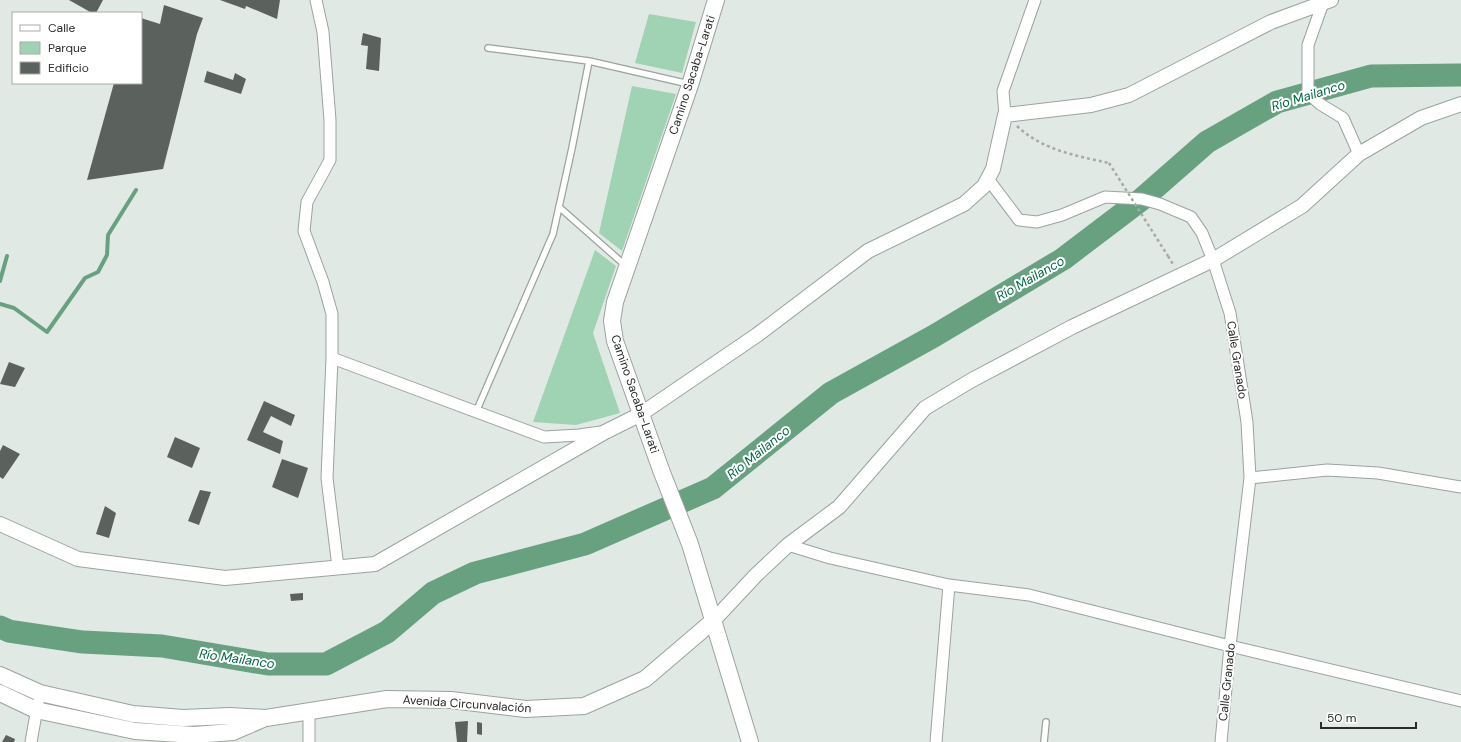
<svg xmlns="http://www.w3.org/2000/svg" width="1461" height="742" font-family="'DM Sans',sans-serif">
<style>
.green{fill:#a0d2b4}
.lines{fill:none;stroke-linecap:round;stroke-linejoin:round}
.stream{stroke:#68a180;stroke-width:4}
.river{stroke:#68a180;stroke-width:23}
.building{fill:#5b625e}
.service-casing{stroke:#9ba39e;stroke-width:8}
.minor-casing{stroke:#9ba39e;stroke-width:13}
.tertiary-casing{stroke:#9ba39e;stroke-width:16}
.secondary-casing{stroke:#9ba39e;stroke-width:18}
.path{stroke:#a5aba7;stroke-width:2.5;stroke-dasharray:3 3;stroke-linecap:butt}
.service{stroke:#fff;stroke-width:5.5}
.minor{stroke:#fff;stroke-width:11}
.tertiary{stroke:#fff;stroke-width:14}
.secondary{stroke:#fff;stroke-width:16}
.path-bridge{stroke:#a5aba7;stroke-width:2.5;stroke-dasharray:3 3;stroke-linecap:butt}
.labels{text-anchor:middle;stroke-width:4;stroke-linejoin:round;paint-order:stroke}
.street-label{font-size:12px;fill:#292c2a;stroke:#fff}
.water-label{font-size:13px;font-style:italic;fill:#006941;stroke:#fff}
</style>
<rect width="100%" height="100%" fill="#e1e9e4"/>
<path class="green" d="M649 14 696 22 682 73 635 63Z
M632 86 676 94 622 251 599 233Z
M595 250 616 266 593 333 620 413 576 425 533 422Z"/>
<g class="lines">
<path class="stream" d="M0 281 7 256
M0 304 14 308 47 332 85 278 98 272 107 255 108 235 136 190"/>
<path class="river" d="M0 627 9 631 83 642 162 646 268 664H326L387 632 433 593 475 573 585 544 713 488 831 393 934 336 1063 259 1142 199 1207 142 1277 102 1371 76 1461 75"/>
</g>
<path class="building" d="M69 0H103L96 13H92Z
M220 0H280L277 19 246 6 245 9Z
M164 5 203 18 197 34 163 169 87 180 114 83H141V18L160 24Z
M363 33 381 38 379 71 366 69 368 46 361 45Z
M207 71 233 80 235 73 246 79 241 94 204 82Z
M9 362 25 368 15 387 0 384Z
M264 401 295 415 291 426 271 416 263 432 283 441 280 454 247 440Z
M175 437 200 448 192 468 167 457Z
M3 445 20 454 3 479 0 477V451Z
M282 459 308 468 298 498 272 487Z
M200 490 211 492 199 525 188 521Z
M105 506 116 513 109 538 96 534Z
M303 593V600L291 601 290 594Z
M468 721 467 742H457L455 722Z
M477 722 482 723V735L477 734Z
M6 735 15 739 14 742H2Z"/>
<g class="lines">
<g class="service-casing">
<path id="service" d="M488 48 589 61 689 84
M559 207 626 266
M476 412 553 234 572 148 589 61
M1044 742 1046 722"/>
</g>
<g class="minor-casing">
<path id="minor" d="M316 0 323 32 330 120V160L307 202 304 231 323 282 332 314V358L327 478 338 567
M1324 0 1308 45V93L1320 104 1343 118 1359 154
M1005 115 1003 91 1035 0
M988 179 1019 220 1037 222 1062 215 1105 197 1142 199 1160 204 1191 217 1202 233 1213 260 1230 313 1247 422 1250 478 1230 646 1221 742
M332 358 544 437 579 435 601 432
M1250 478 1327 470 1378 473 1461 487
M788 545 830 558 949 585 1029 595 1230 646 1461 701
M309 711V742
M31 742 38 703
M936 742 949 585"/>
</g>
<g class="tertiary-casing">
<path id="tertiary" d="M0 524 78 559 225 578 375 564 605 432 641 414 757 335 868 251 964 204 984 186 993 169 1005 115 1091 105 1129 95 1271 22 1331 0
M713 621 756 575 788 545 839 507 925 408 972 380 1072 327 1213 260 1302 206 1359 154 1421 118 1461 104"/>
</g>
<g class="secondary-casing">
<path id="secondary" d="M716 0 690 85 615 302 612 321 615 341 661 470 690 544 750 742
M0 675 40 693 133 714 183 718 230 716 266 718 387 699 451 700 526 709 584 706 645 679 713 621
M0 693 36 710 135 731 194 735 233 732 263 719"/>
</g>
<path class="path" d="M1017 126C1042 150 1077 156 1109 163
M1168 256 1174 266"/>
<use href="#service" class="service"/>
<use href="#minor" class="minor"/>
<use href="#tertiary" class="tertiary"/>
<use href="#secondary" class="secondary"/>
<path class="path-bridge" d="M1109 163 1168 256"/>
</g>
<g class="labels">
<g class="street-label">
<text transform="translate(692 75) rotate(-72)" y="4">Camino Sacaba-Larati</text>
<text transform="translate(1237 360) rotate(81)" y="4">Calle Granado</text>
<text transform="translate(635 394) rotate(71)" y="4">Camino Sacaba-Larati</text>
<text transform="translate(1227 682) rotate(-84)" y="4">Calle Granado</text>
<text transform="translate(467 704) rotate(4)" y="4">Avenida Circunvalación</text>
</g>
<g class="water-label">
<text transform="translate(1308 95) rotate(-17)" y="5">Río Mailanco</text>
<text transform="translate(1030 278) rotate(-30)" y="5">Río Mailanco</text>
<text transform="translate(758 452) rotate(-39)" y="5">Río Mailanco</text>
<text transform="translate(237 658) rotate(8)" y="5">Río Mailanco</text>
</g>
</g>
<rect x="12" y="12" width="130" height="72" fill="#ffffff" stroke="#a9abaa"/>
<rect x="20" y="25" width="20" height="6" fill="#ffffff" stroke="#a9abaa"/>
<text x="48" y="32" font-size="12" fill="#292c2a">Calle</text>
<rect x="20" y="42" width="20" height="12" fill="#a0d2b4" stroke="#a9abaa"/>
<text x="48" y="52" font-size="12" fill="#292c2a">Parque</text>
<rect x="20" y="62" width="20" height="12" fill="#5b625e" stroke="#a9abaa"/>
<text x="48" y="72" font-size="12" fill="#292c2a">Edificio</text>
<path d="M1321 722v6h95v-6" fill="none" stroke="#292c2a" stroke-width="2"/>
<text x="1327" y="722" font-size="12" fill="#292c2a" stroke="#ffffff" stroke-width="3" paint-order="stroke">50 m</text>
</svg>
